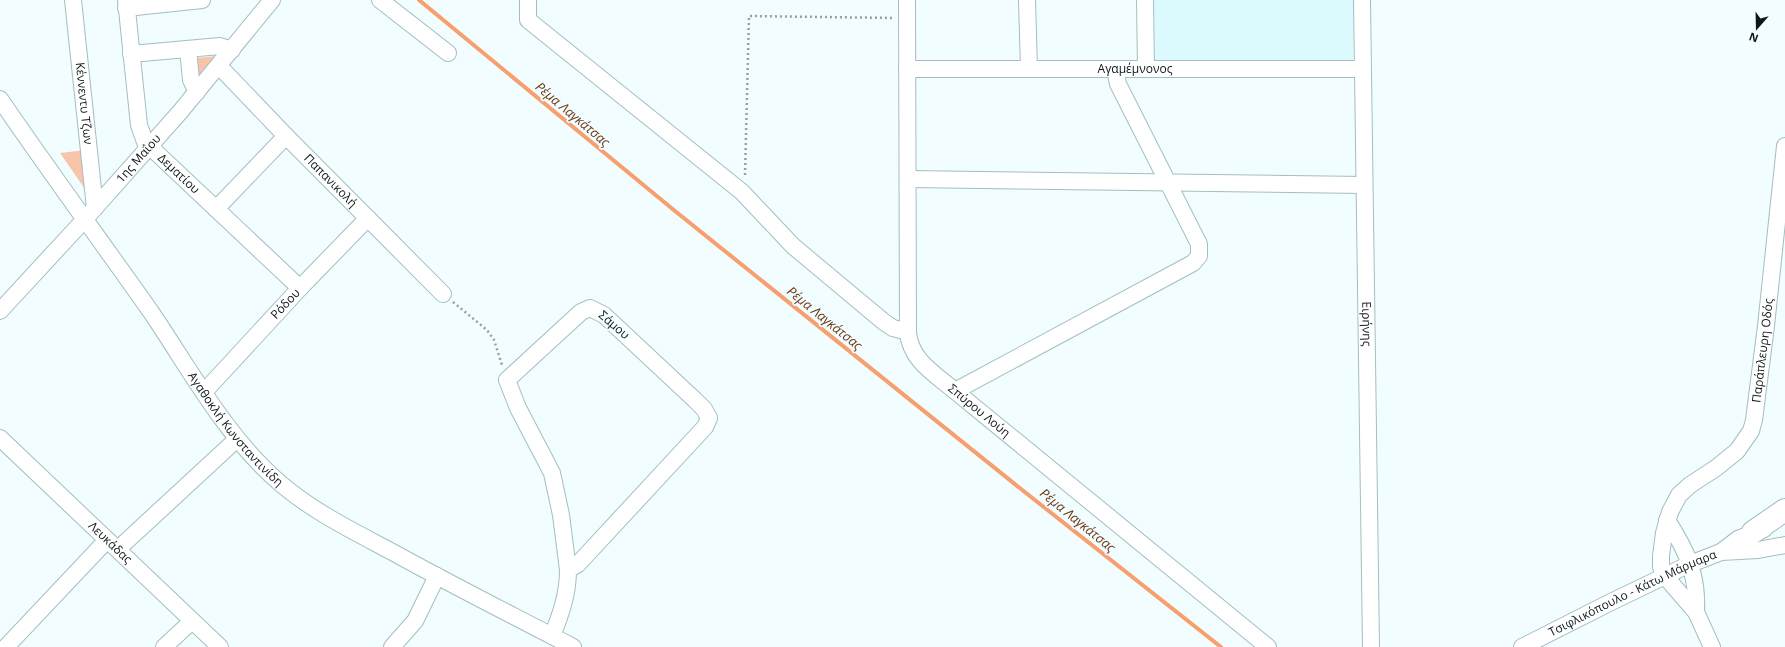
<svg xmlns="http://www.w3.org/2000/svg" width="1785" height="647" font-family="'Open Sans',sans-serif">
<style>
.built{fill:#dbfafe}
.green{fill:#f9c5aa}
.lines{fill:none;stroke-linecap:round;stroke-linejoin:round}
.stream{stroke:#f79f6f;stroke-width:4}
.minor-casing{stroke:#a3bec2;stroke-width:18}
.highway-casing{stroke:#a3bec2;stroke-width:24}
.path{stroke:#95a0a2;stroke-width:2.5;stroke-dasharray:2 3;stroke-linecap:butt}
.minor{stroke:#fff;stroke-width:16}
.highway{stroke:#fff;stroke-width:22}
.labels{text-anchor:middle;stroke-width:3.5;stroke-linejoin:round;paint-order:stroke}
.street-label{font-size:12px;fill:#0c1618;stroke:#f1fdfe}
.water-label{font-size:13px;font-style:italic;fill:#6d3513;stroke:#f1fdfe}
</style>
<rect width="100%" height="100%" fill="#f1fdfe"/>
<path class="built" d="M1154 0H1353V61L1155 60Z"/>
<path class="green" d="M218 56 199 81 196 58Z
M86 150 85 189 60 153Z"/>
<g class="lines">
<path class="stream" d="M419 0 675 211 1026 493 1221 647"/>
<g class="minor-casing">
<g id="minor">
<path id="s1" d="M73 0 95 208"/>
<path id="s2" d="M126 0 139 125 145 142 300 288"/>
<path d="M380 0 448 53"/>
<path d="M528 0V20L742 192 793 246 884 322 893 328 908 332"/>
<path id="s3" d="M907 0 908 332C910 360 935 374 955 391L1268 647"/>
<path d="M1027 0 1029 69"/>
<path d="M1145 0 1146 69"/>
<path id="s4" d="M1362 0 1371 647"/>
<path d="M126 8 202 0"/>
<path d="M188 49 191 80 197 92"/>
<path d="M131 54 220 46 232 50"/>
<path id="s5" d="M219 66 286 136 443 294"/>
<path id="s6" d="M907 69H1363"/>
<path id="s7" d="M0 99C49 171 101 241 151 312 191 371 226 437 281 484 315 513 357 533 396 554 454 586 514 616 573 647"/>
<path d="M908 179 1364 185"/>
<path d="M216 209 286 136"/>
<path id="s8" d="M0 311 85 219 180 112 272 0"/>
<path d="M955 391 1193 263 1199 256V244L1118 84 1115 69"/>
<path id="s9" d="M204 392 300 288 368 218"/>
<path id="s10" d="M0 438 220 647"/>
<path d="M1667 520C1687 551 1698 575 1696 612"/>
<path d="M118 549 237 439"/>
<path d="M1721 552 1738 539 1764 529"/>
<path d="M552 636C561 614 568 594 568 570L578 564 705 427 709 418 704 409 695 400 604 315 590 308 581 312 507 380 518 408 552 473 561 515 568 570"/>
<path d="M6 647 107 540"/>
<path d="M164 647 192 621"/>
<path d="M392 647 415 621 437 576"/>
<path id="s11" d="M1522 647 1611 602 1690 564 1721 552 1758 550 1785 545"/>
<path id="s12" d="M1712 647 1696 612 1664 575 1661 567V556L1664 533 1670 512 1679 495 1690 485 1716 468 1737 451 1751 431 1754 420 1766 326 1785 146"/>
</g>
</g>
<g class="highway-casing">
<path id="highway" d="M1753 532 1785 510"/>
</g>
<path class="path" d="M745 175 749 16 895 18
M453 302 487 330 494 340 502 365"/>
<use href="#minor" class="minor"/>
<use href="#highway" class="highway"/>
</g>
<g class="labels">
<g class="street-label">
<text dy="4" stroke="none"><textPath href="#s6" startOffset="228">Αγαμέμνονoς</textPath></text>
<text dy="4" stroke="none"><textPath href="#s1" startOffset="104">Κέννεντυ Τζων</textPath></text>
<text dy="4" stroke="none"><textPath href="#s8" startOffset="206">1ης Μαΐου</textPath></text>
<text dy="4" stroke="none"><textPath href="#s2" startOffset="190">Δεματίου</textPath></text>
<text dy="4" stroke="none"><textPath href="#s5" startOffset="160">Παπανικολή</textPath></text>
<text dy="4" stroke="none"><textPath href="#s9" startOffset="120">Ρόδου</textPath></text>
<text dy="4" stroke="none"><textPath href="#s4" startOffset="324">Ειρήνης</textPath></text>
<text transform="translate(614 325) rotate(41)" y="4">Σάμου</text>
<text dy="4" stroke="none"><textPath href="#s12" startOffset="350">Παράπλευρη Οδός</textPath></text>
<text dy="4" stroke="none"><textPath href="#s3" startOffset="441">Σπύρου Λούη</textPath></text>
<text dy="4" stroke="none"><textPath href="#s7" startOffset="406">Αγαθοκλή Κωνσταντινίδη</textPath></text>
<text dy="4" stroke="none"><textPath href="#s10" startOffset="152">Λευκάδας</textPath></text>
<text dy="4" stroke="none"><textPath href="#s11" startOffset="123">Τσιφλικόπουλο - Κάτω Μάρμαρα</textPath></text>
</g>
<g class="water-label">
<text transform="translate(573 114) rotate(40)" y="5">Ρέμα Λαγκάτσας</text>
<text transform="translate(825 318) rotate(39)" y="5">Ρέμα Λαγκάτσας</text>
<text transform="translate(1078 520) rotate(39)" y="5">Ρέμα Λαγκάτσας</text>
</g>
</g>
<g transform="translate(1757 28) rotate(200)" stroke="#f1fdfe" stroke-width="3" paint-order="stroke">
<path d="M0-3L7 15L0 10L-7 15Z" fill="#0c1618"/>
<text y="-6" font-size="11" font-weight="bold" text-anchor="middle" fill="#0c1618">N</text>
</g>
</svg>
